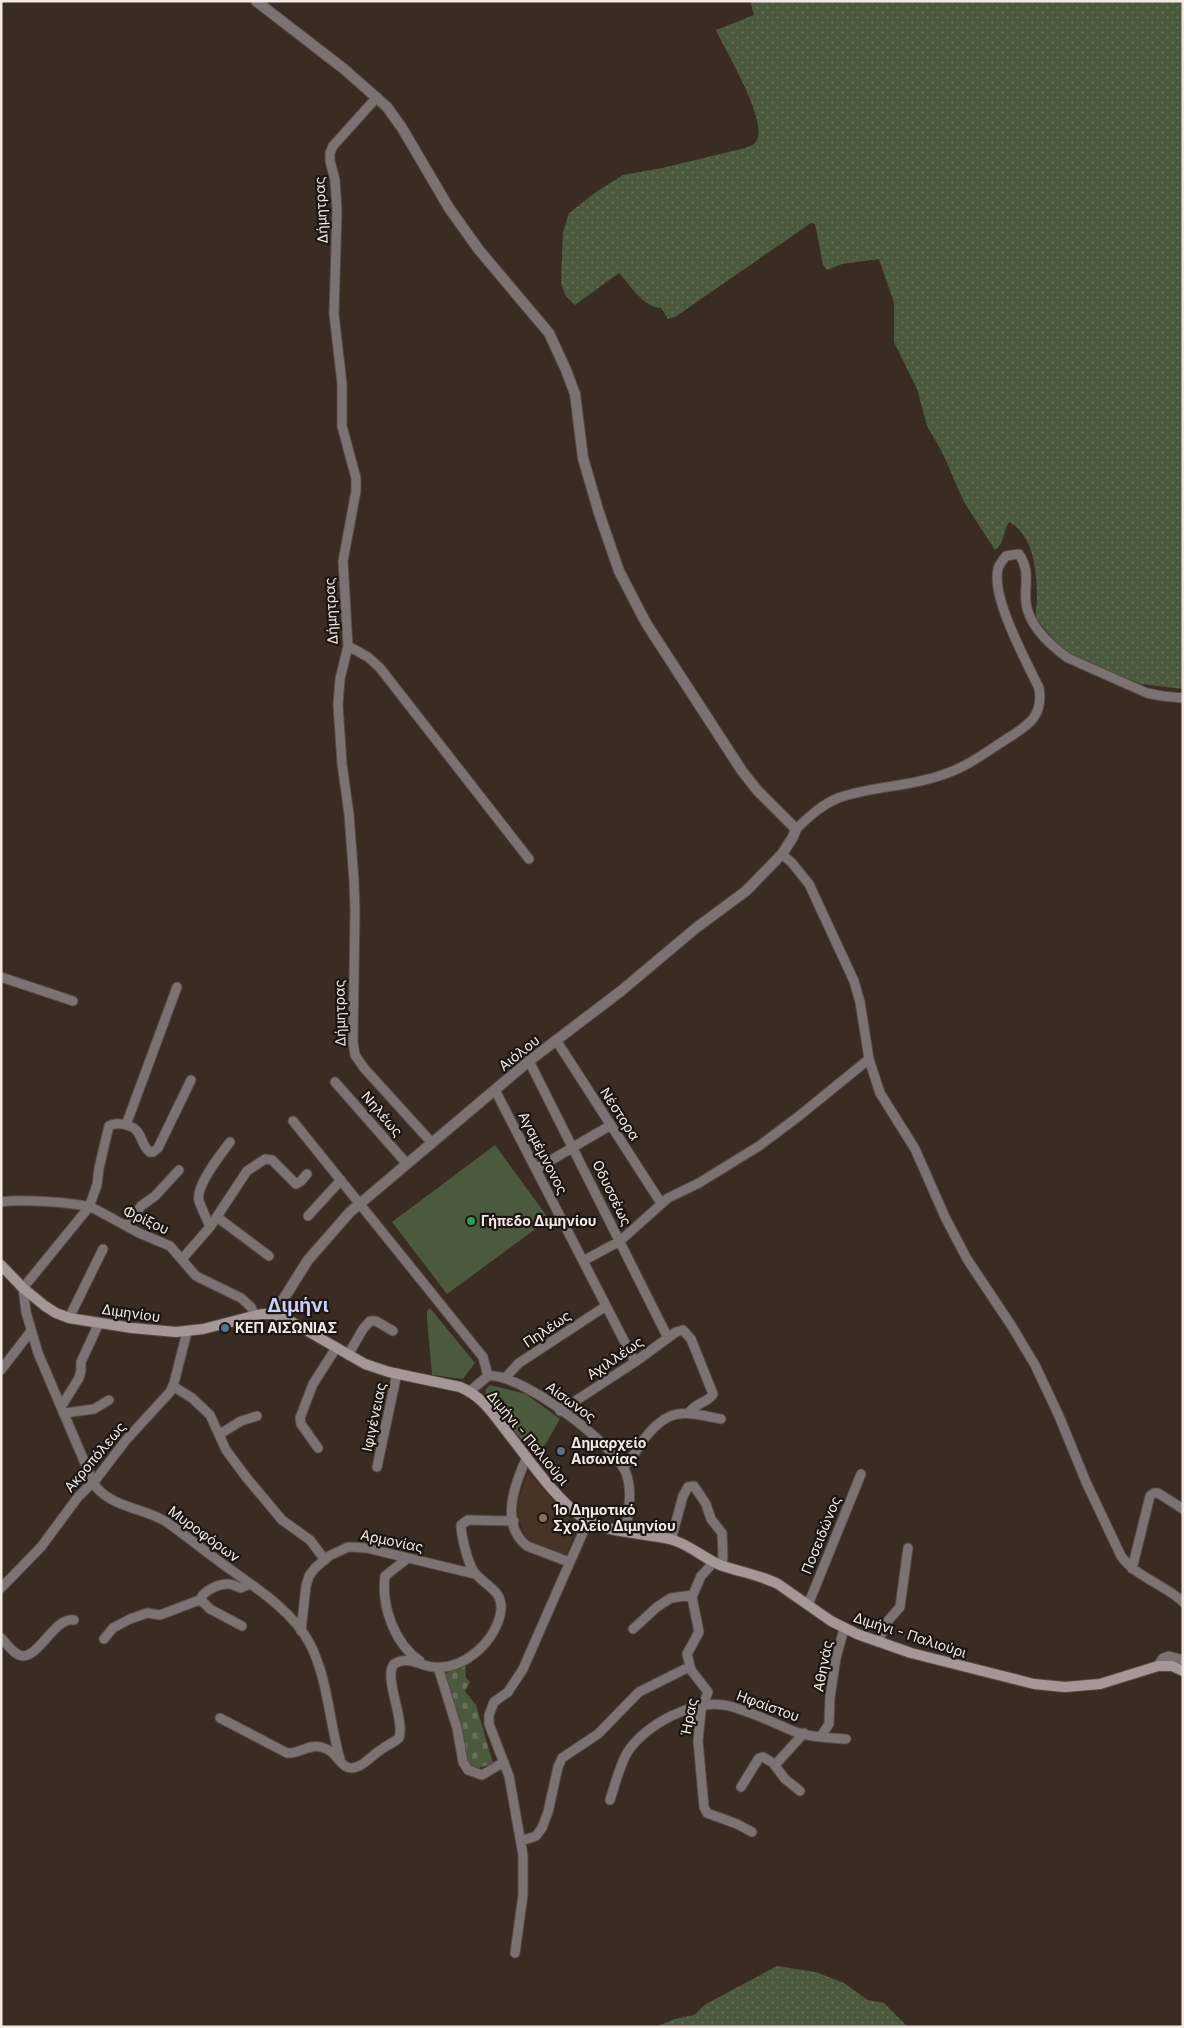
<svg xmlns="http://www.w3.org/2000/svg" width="1184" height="2028" font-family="Inter,sans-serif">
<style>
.built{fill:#483327}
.grass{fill:url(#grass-dots)}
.cemetery{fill:url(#cemetery-stones)}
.park{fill:#4b593e}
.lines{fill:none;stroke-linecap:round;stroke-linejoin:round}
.minor-casing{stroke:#584a42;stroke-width:11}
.tertiary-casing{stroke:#584a42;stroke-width:12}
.secondary-casing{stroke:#584a42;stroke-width:12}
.minor{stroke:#7b7271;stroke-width:9}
.tertiary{stroke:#7b7271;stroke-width:10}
.secondary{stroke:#a69797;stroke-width:10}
.leisure-dot{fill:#2e9e5b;stroke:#1c1512;stroke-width:2}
.service-dot{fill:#5c6f8a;stroke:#1c1512;stroke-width:2}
.education-dot{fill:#8d6e63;stroke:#1c1512;stroke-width:2}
.labels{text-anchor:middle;stroke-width:4.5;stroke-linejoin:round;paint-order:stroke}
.street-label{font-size:14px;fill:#f4eae4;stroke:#1c1512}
.poi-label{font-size:14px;font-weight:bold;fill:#f4eae4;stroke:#1c1512;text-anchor:start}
.district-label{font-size:19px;font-weight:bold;fill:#cacffa;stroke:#1c1512}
</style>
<defs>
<pattern id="grass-dots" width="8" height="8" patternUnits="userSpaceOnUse" patternTransform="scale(1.25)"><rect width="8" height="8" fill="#4b593e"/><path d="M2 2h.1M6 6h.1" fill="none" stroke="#66715a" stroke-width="1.8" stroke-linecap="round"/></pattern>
<pattern id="cemetery-stones" width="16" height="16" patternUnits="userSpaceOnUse" patternTransform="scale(1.25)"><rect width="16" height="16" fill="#4b593e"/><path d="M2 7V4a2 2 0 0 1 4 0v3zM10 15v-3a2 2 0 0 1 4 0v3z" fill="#66715a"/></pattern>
</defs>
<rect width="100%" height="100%" fill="#3a2b23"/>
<path class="built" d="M528 1472 577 1528 565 1558 525 1540 516 1507Z"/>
<path class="grass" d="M750 1H1183V689L1141 684 1122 677 1066 653 1037 620C1035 613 1036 608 1037 601 1037 574 1035 536 1009 522 1003 531 1005 543 995 550L964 502 942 452 927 426 917 389 894 342V303L879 259 842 264 827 270 823 265 815 224 811 223 675 317 668 319 661 308C643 307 631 286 619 273L575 305 565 295 561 283 563 232 569 213 596 192 623 175 662 168 745 148C748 147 753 145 755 143 772 126 724 49 716 30L754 15Z
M777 1966 816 1972 844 1983 868 2000 884 2003 908 2027H655L675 2019 694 2015 706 2004Z"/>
<path class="cemetery" d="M465 1665 466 1678 470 1682 465 1691 476 1705 493 1763 471 1771 465 1765 444 1674Z"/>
<path class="park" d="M495 1145 549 1219 447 1294 392 1222Z
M430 1308 475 1363 463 1379 432 1375 427 1319V1311Z
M490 1385 526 1394 560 1419 545 1445 534 1454 485 1397 486 1389Z"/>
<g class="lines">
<g class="minor-casing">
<path id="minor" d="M377 97 333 146 330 153V161L335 180 337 211 334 314 342 384V426L356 478V491L343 561 348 646 340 679 338 705 342 764 349 814 354 881 355 911 353 1042 355 1055 364 1068 432 1143
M348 646 368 657 380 668 529 859
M796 829C809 817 821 805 838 798 872 786 909 787 942 775 965 768 985 753 1005 740 1027 726 1044 717 1039 688 1026 661 991 597 998 569 999 564 1003 560 1006 556L1019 554C1031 572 1024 583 1026 603 1029 626 1050 645 1068 658L1147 693 1162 696 1183 698
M782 854 792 863 809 884 854 981 860 1002 869 1059 880 1093 915 1149 945 1217 967 1259 1011 1325 1035 1365 1059 1416 1086 1482 1121 1556C1137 1578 1164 1584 1183 1602
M1 977 73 1001
M556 1040 661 1203
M529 1061 668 1338
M191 1080 158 1148 153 1152H150C143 1147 143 1141 139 1134 135 1125 117 1121 109 1126L99 1168 97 1185 89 1207 23 1288 26 1312 38 1353 93 1482 97 1488C115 1508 143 1508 165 1521 184 1534 202 1549 220 1562 251 1585 292 1609 310 1644 328 1679 329 1721 340 1759
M335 1082 407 1164
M495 1090 635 1362
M293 1121 483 1357 488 1376
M126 1125 177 987
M536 1169 611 1125
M1 1202C19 1199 79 1202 95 1209L139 1233 170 1246 196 1276 241 1298 251 1307 255 1316
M308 1216 341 1180
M217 1217 269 1256
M126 1226 141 1206 155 1196 179 1170
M210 1227C207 1219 202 1210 199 1201 195 1186 221 1154 230 1142
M182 1259 210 1227 247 1171 265 1159 272 1160 296 1184 301 1181 307 1174
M583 1261 620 1241 668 1198 699 1183 759 1146 799 1116 869 1059
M69 1318 103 1249
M348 1355 363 1329 370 1321H376L393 1331
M1 1370 31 1331
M505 1378 519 1363 606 1306
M173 1386 192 1398 210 1415 226 1450 246 1477 282 1520 310 1540 325 1560
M470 1391 488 1376C520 1372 614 1444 626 1473 633 1492 628 1511 626 1530
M61 1407 79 1378 81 1370V1362L99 1323
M560 1411 635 1362 676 1332 683 1330 691 1339 713 1394C708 1403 694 1403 689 1413
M65 1413 94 1409 109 1400
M220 1434 241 1421 257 1416
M318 1448 301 1424 300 1418 313 1384 336 1348
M527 1457C515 1483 499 1524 527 1546L569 1562
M377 1467 397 1373
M623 1467C631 1460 636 1451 642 1442 667 1407 683 1411 721 1419
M671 1540 683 1496 688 1487 694 1486 706 1504 711 1519 722 1533 723 1557 722 1565
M408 1558 385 1576C381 1607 395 1644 420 1661
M714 1562 701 1576 692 1597 699 1632 687 1654 691 1670 708 1692 701 1711 698 1741 704 1807 707 1813 737 1824 752 1832
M1132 1569 1150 1496 1154 1493H1158L1183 1509
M1 1588 41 1547 78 1497 97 1478 126 1440 170 1392 174 1383 187 1332
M808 1605 861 1474
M242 1626 210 1609 202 1601V1596C208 1589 220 1583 229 1584 233 1584 237 1587 241 1588L250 1584
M633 1629 657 1607 671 1598 693 1595
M301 1631 306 1586 309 1576 315 1568 329 1556 348 1547 367 1548 475 1574
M1 1638C6 1643 12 1652 19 1655 37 1663 54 1616 74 1620
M104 1639 113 1628 130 1619 147 1613 160 1615 202 1599
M878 1642 887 1622 900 1607 908 1548
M1158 1666 1163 1658 1169 1656 1183 1660
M438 1667 457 1728 463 1762 468 1770 482 1775 504 1762
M220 1718 287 1753C300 1754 308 1744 321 1747 336 1751 336 1760 345 1766 357 1774 371 1756 379 1751 385 1746 392 1744 399 1738 405 1718 383 1677 394 1664 408 1655 420 1666 434 1667 465 1670 497 1640 501 1610 503 1590 485 1586 474 1572 468 1564 461 1535 461 1525L468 1520 514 1521
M821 1736 829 1724 830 1697 836 1658 844 1629
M775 1765 804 1733
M741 1787 759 1758 763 1757 773 1763 785 1779 800 1791
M610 1800C615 1785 619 1767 627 1753 644 1725 696 1697 729 1706 752 1712 772 1722 793 1731 809 1737 829 1738 846 1739
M521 1841 536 1836 542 1828 548 1812 558 1767 562 1758 598 1734 639 1692 689 1667
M515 1953 523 1895V1855L509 1776 489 1724V1715L494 1702 508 1692 523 1669 588 1521"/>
</g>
<g class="tertiary-casing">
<path id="tertiary" d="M256 1 344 69 387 107 402 128 449 208 479 250 549 333 566 370 575 394 583 458 599 513 619 571 646 623 742 771 757 790 796 829 793 837 782 854 746 891 696 928 621 991 529 1061 350 1212 308 1260 274 1314"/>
</g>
<g class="secondary-casing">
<path id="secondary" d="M1 1265 23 1288 45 1306 56 1313 69 1318 132 1328 176 1332 203 1329 262 1314H274L290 1321 365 1364 389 1372 460 1387C480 1395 492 1412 504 1428 525 1454 555 1499 582 1517 604 1533 643 1533 670 1539 689 1544 703 1558 720 1565 740 1572 760 1575 778 1584L831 1621 857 1634 911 1653 1034 1684 1065 1687 1100 1684 1158 1666H1172L1183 1671"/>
</g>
<use href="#minor" class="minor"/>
<use href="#tertiary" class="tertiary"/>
<use href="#secondary" class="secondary"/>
</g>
<circle class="leisure-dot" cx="471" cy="1221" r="5"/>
<g class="service-dot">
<circle cx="225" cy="1328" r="5"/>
<circle cx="561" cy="1451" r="5"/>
</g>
<circle class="education-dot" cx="543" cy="1518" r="5"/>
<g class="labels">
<g class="street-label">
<text transform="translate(321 210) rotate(-93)" y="5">Δήμητρας</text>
<text transform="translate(331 611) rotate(-93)" y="5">Δήμητρας</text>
<text transform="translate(340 1013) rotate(-91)" y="5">Δήμητρας</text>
<text transform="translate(519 1053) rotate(-39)" y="5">Αιόλου</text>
<text transform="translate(382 1114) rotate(49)" y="5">Νηλέως</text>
<text transform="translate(620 1114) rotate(57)" y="5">Νέστορα</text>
<text transform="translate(543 1153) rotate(63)" y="5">Αγαμέμνονος</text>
<text transform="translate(612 1193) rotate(64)" y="5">Οδυσσέως</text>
<text transform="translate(146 1220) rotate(25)" y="5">Φρίξου</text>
<text transform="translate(131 1313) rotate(8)" y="5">Διμηνίου</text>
<text transform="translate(547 1329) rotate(-34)" y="5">Πηλέως</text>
<text transform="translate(615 1358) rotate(-34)" y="5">Αχιλλέως</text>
<text transform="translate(571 1402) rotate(36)" y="5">Αίσωνος</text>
<text transform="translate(374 1417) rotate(-78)" y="5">Ιφιγένειας</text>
<text transform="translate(528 1438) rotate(50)" y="5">Διμήνι - Παλιούρι</text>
<text transform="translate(95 1457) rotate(-50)" y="5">Ακροπόλεως</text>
<text transform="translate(204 1534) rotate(36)" y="5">Μυροφόρων</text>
<text transform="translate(821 1535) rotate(-68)" y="5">Ποσειδώνος</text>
<text transform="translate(392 1541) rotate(12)" y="5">Αρμονίας</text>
<text transform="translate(910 1635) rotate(18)" y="5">Διμήνι - Παλιούρι</text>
<text transform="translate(823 1666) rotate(-79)" y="5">Αθηνάς</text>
<text transform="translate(768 1706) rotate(20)" y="5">Ηφαίστου</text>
<text transform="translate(689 1717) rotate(-79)" y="5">Ήρας</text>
</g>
<g class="poi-label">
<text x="481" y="1226">Γήπεδο Διμηνίου</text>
<text x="235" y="1333">ΚΕΠ ΑΙΣΩΝΙΑΣ</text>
<text x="571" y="1448">Δημαρχείο<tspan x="571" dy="16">Αισωνίας</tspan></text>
<text x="553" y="1515">1ο Δημοτικό<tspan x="553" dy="16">Σχολείο Διμηνίου</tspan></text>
</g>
<g class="district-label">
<text x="298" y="1312">Διμήνι</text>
</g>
</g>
<rect width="1184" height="2028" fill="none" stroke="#f4eae4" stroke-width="5"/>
</svg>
